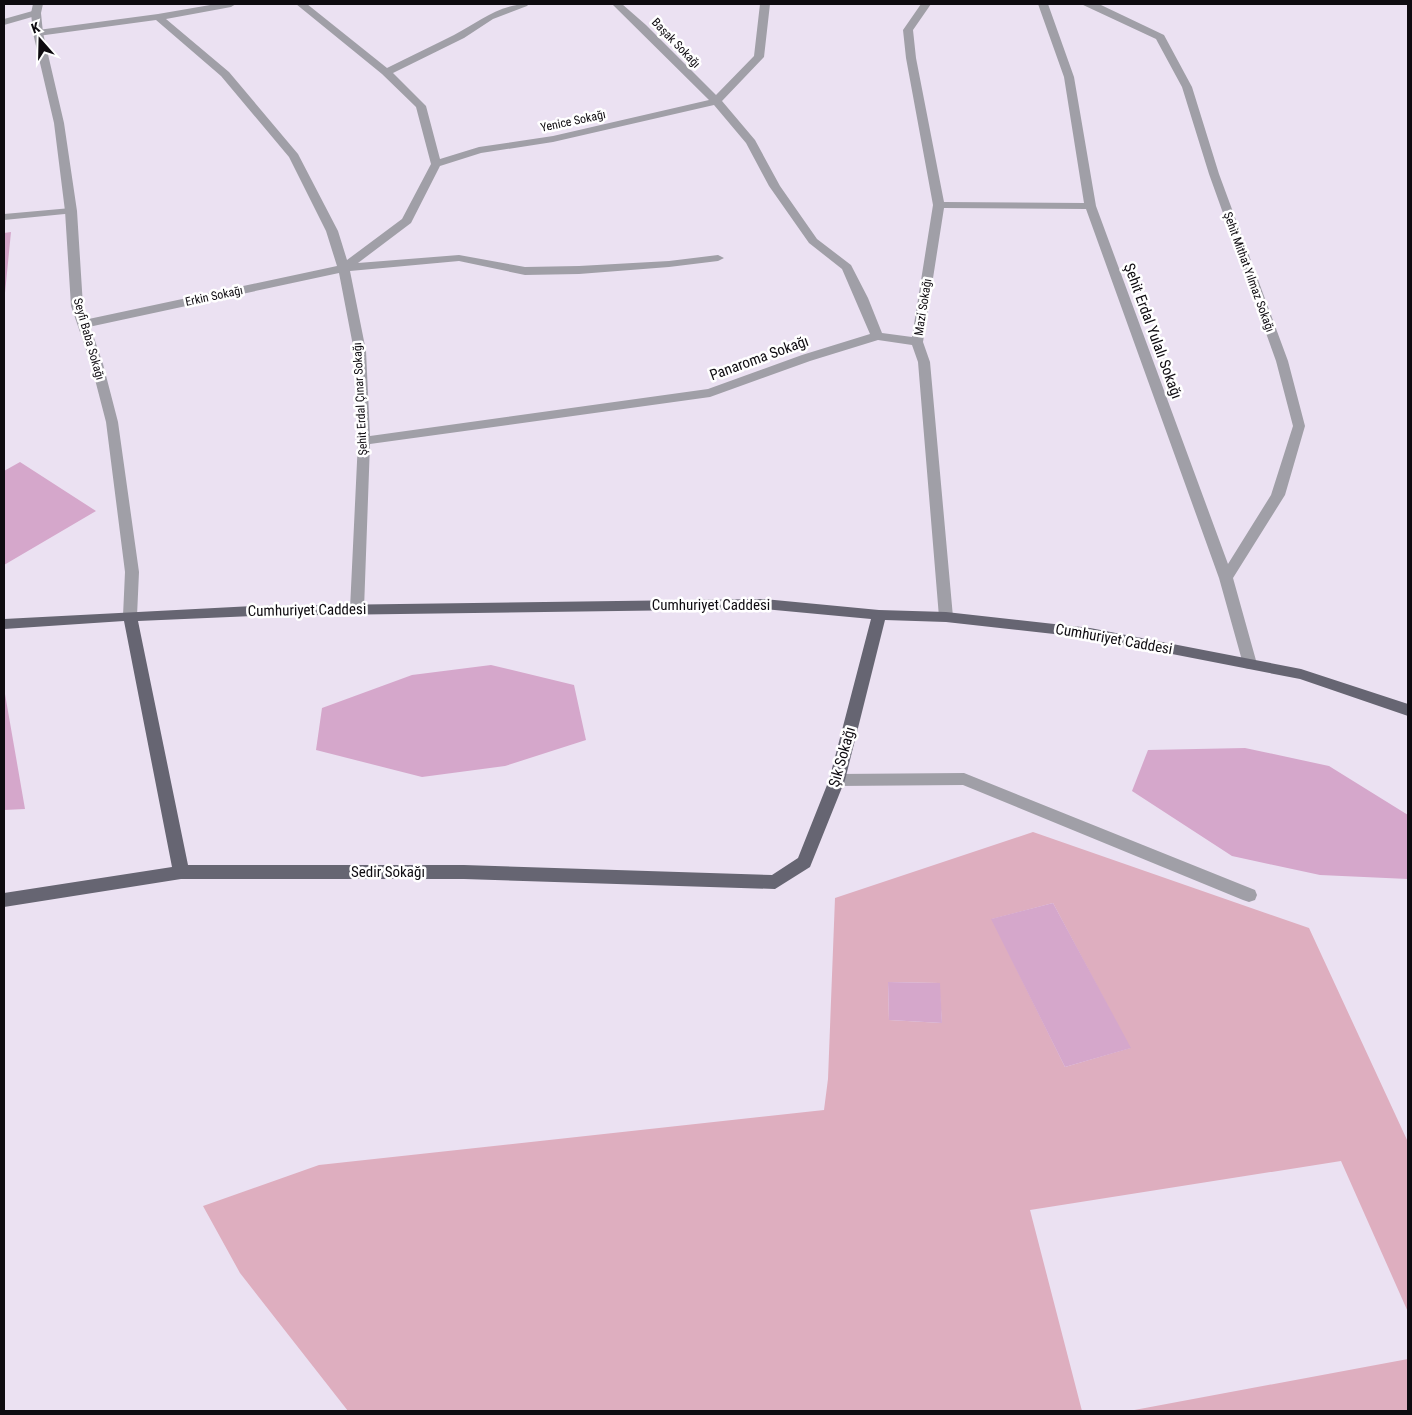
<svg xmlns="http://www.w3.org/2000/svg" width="1412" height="1415" font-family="'Roboto Condensed',sans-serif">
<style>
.green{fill:#deaebf;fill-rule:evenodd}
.building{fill:#d5a7cb}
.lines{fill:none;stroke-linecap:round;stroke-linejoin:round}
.service{fill:#a09fa7;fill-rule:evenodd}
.minor{fill:#a09fa7;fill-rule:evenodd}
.tertiary{fill:#a09fa7;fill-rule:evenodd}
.primary{fill:#666572;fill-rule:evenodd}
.labels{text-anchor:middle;stroke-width:5;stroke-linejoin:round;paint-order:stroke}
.far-street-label{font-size:12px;fill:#0e0b10;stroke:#fff}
.street-label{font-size:15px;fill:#0e0b10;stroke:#fff}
</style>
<rect width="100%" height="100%" fill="#ebe1f2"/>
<path class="green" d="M1033 832 1309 928 1408 1142V1312L1341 1161 1030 1210 1082 1411H348L240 1273 203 1206 319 1165 824 1110 828 1079 835 898ZM1053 903 1130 1048 1065 1067 992 919ZM888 982 939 983 942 1023 889 1020Z
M1408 1359V1411H1129Z"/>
<path class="building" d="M11 232 5 293H4V233Z
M20 462 96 511 4 565V471Z
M491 665 574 685 586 740 505 766 422 777 316 750 322 708 412 675Z
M5 694 25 809 4 810Z
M1245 748 1329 766 1408 815V879L1320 875 1232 856 1132 791 1148 750Z
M1053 903 1131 1048 1065 1067 991 919Z
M888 982 940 983 942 1023 889 1020Z"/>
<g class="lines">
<path class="service" d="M964 773 1255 890 1257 895 1255 900 1249 902 1243 900 963 785 837 786 832 784 829 780 832 776 837 774Z"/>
<path class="minor" d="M216 4H236L231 7 166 19 229 72 298 154 338 231 347 260 402 219 431 164 416 107 382 74 296 4H307L387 68C409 57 432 46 454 35 479 22 499 4 529 4L527 6 493 19 464 38 393 73 426 106 440 159 479 147 553 136 709 100 612 4H622L646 25 716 95 754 56 760 4H770L764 57 722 101 755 140 780 186 817 239 851 265 868 298 882 333 912 337 933 205 906 58 903 30 921 4H931L913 30 916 58 944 202 1084 203 1064 77 1038 4H1048L1074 77 1096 206 1228 564 1271 495 1293 426 1276 361 1209 174 1182 87 1156 39 1081 4 1101 5 1164 35 1192 87 1219 174 1288 361 1305 426 1285 495 1233 578 1257 664 1255 668 1250 669 1245 668 1243 664 1219 578 1086 209 944 208 923 342 930 362 953 617 951 621H941L939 617 918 362 912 345 878 340 810 361 710 397 370 444 364 609 362 613H352L350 609 358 441 354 351 339 273 84 328 78 324 84 320 337 266 326 231 289 157 221 76 156 20 38 36 33 33 38 30 158 14ZM714 105 746 143 769 186 809 243 842 269 870 334 802 355 708 389 370 436 366 351 350 271 459 261 525 275 579 274 669 267 718 261 724 258 718 255 669 261 579 266 525 267 459 255 358 263 411 223 440 166 481 153 553 142Z
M36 10 39 11V15L4 25V19Z
M71 208 77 211 75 213 4 220V214Z"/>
<path class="tertiary" d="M33 4H43L41 13 43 33 64 123 77 211 83 306 103 364 118 422 139 572 137 616 135 620H125L123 616 125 572 106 422 91 364 71 306 65 211 54 123 33 33 31 13Z"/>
<path class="primary" d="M764 599 879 610 946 612 1090 628 1301 669 1408 704V716L1300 679 1090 638 946 622 885 620 845 780 812 862 810 867 775 889 464 879H181L4 907V893L172 867 124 621 4 629V619L253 606ZM764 609 871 619 829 780 798 858 772 875 464 865H188L138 621 253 616Z"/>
</g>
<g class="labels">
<g class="far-street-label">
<text transform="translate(676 43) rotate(46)" y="4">Başak Sokağı</text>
<text transform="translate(573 121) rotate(-12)" y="4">Yenice Sokağı</text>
<text transform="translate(1249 272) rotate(70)" y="4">Şehit Mithat Yılmaz Sokağı</text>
<text transform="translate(214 296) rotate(-12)" y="4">Erkin Sokağı</text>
<text transform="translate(923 307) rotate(-81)" y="4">Mazi Sokağı</text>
<text transform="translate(89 339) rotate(74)" y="4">Seyfi Baba Sokağı</text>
<text transform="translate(360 399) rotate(-93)" y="4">Şehit Erdal Çınar Sokağı</text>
</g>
<g class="street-label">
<text transform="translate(1153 331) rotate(70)" y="5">Şehit Erdal Yulalı Sokağı</text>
<text transform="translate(759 358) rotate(-20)" y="5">Panaroma Sokağı</text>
<text x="711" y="610">Cumhuriyet Caddesi</text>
<text transform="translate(307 610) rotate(-1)" y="5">Cumhuriyet Caddesi</text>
<text transform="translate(1114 639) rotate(10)" y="5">Cumhuriyet Caddesi</text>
<text transform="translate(842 757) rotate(-74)" y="5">Şık Sokağı</text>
<text x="388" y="877">Sedir Sokağı</text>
</g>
</g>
<rect width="1412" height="1415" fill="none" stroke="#0e0b10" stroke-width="10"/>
<g transform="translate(40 40) rotate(340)" stroke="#ffffff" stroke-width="4" paint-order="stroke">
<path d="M0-4L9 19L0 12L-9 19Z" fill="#0e0b10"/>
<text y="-8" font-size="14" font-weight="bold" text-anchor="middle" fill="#0e0b10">K</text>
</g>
</svg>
